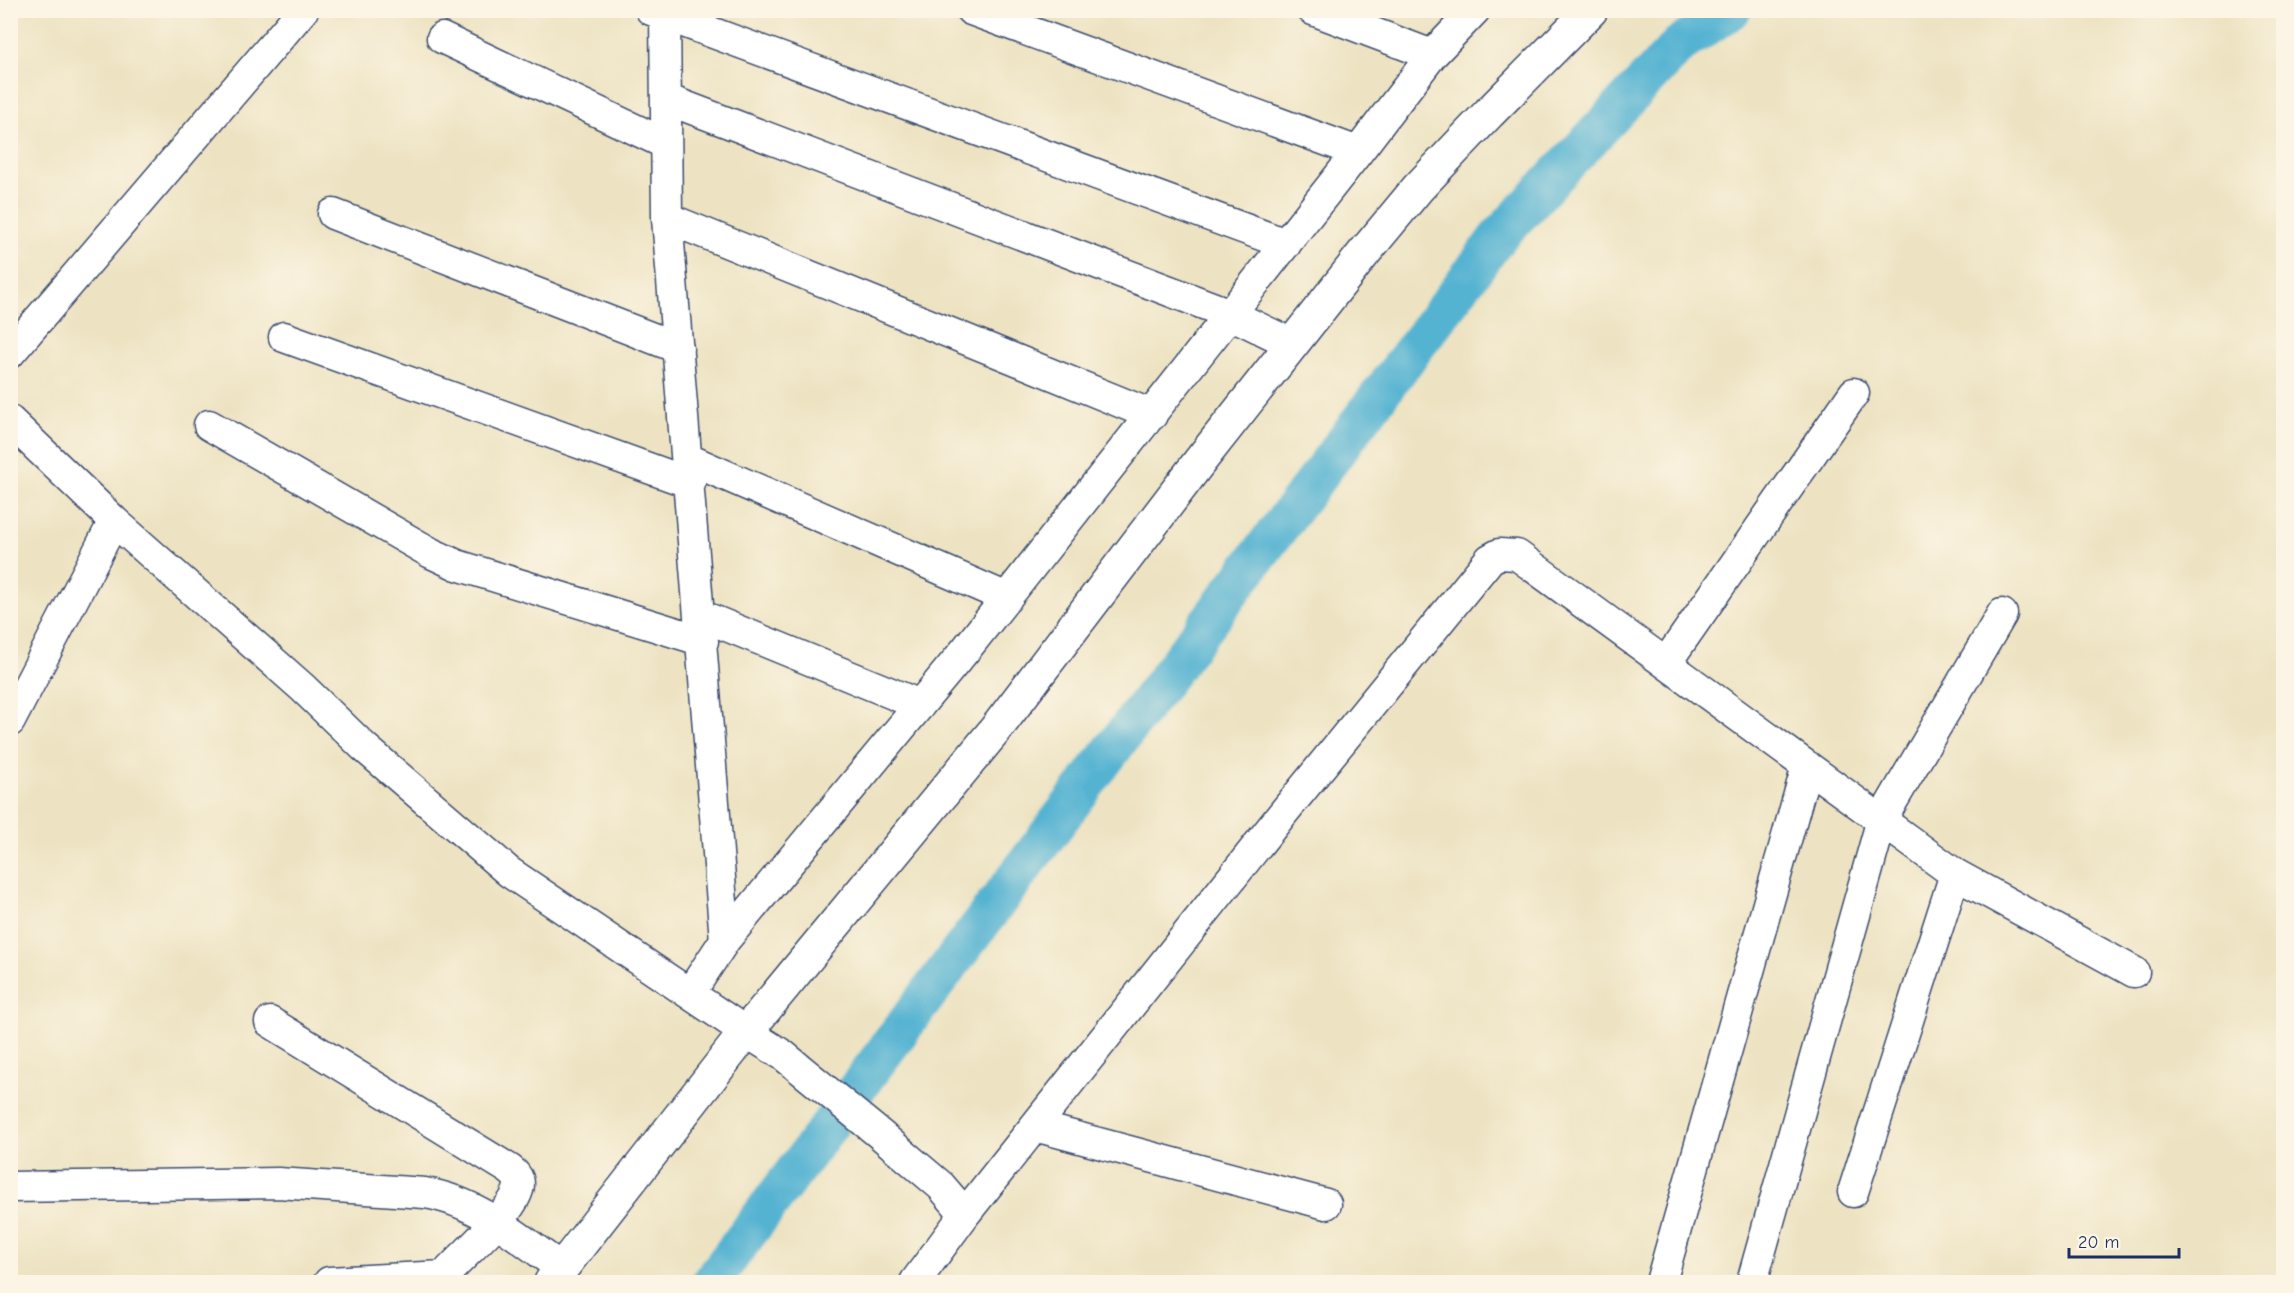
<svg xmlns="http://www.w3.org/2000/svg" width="2294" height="1293" font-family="'Comic Neue',sans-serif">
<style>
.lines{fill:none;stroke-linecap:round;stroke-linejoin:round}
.canal{stroke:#54b3d2;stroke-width:39}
.minor-casing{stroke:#3a4a6d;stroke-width:33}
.primary-casing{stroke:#3a4a6d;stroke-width:36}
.minor{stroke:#fff;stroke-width:30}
.primary{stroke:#fff;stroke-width:33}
</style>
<rect width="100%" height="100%" fill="#fcf5e5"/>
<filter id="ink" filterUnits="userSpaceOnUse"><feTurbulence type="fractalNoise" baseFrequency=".0167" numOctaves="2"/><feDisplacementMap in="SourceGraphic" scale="12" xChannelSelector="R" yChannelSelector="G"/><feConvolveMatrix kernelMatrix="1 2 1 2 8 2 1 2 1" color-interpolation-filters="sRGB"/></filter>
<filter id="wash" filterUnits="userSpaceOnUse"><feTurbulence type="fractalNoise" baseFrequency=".008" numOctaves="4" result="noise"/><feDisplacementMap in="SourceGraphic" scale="24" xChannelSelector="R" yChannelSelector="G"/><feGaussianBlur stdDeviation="1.35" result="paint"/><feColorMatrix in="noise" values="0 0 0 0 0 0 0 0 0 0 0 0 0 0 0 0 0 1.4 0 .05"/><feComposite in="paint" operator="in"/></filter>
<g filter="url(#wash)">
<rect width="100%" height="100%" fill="#ede3c2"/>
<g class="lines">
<path class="canal" d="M711 1282 1499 236 1679 45 1732 10"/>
</g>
</g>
<g filter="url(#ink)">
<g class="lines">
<g class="minor-casing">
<path id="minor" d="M651 10 1286 244
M665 10 667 218 725 940 690 993
M971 10 1358 152
M1313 10 1432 55
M442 38 666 144
M666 99 1230 314 1292 344
M333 214 678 348
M667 218 1152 415
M284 337 690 483
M10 353 303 10
M10 421 114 521 303 688 364 747 509 872 746 1032 783 1055 882 1136 941 1186 965 1214 915 1282
M209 425 431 553 457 565 703 641
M688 459 1007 598
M700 615 920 705
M1666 663 1854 393
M10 721 114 521
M725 940 967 648 1358 152 1432 55 1475 10
M270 1022 509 1169C514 1173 519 1177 519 1184 519 1210 455 1260 439 1282
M1035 1126 1326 1204
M10 1187 278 1183 425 1193C477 1201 521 1239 562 1269
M1853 1192 1955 874
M965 1214 1284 812 1490 559 1499 554 1517 555 1955 874 2134 972
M329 1282 444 1276
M1661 1282 1807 766
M1752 1282 1882 819 2002 614"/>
</g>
<g class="primary-casing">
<path id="primary" d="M551 1282 746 1032 996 729 1200 461 1364 253 1418 188 1489 113 1591 10"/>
</g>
<use href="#minor" class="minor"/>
<use href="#primary" class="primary"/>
</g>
</g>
<rect width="2294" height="1293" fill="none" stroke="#fcf5e5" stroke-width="36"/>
<path d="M2069 1248v9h110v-9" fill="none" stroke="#1b2f5e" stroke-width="3"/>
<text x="2078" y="1248" font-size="18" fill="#1b2f5e" stroke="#fcf5e5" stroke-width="4.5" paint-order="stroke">20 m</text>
</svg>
